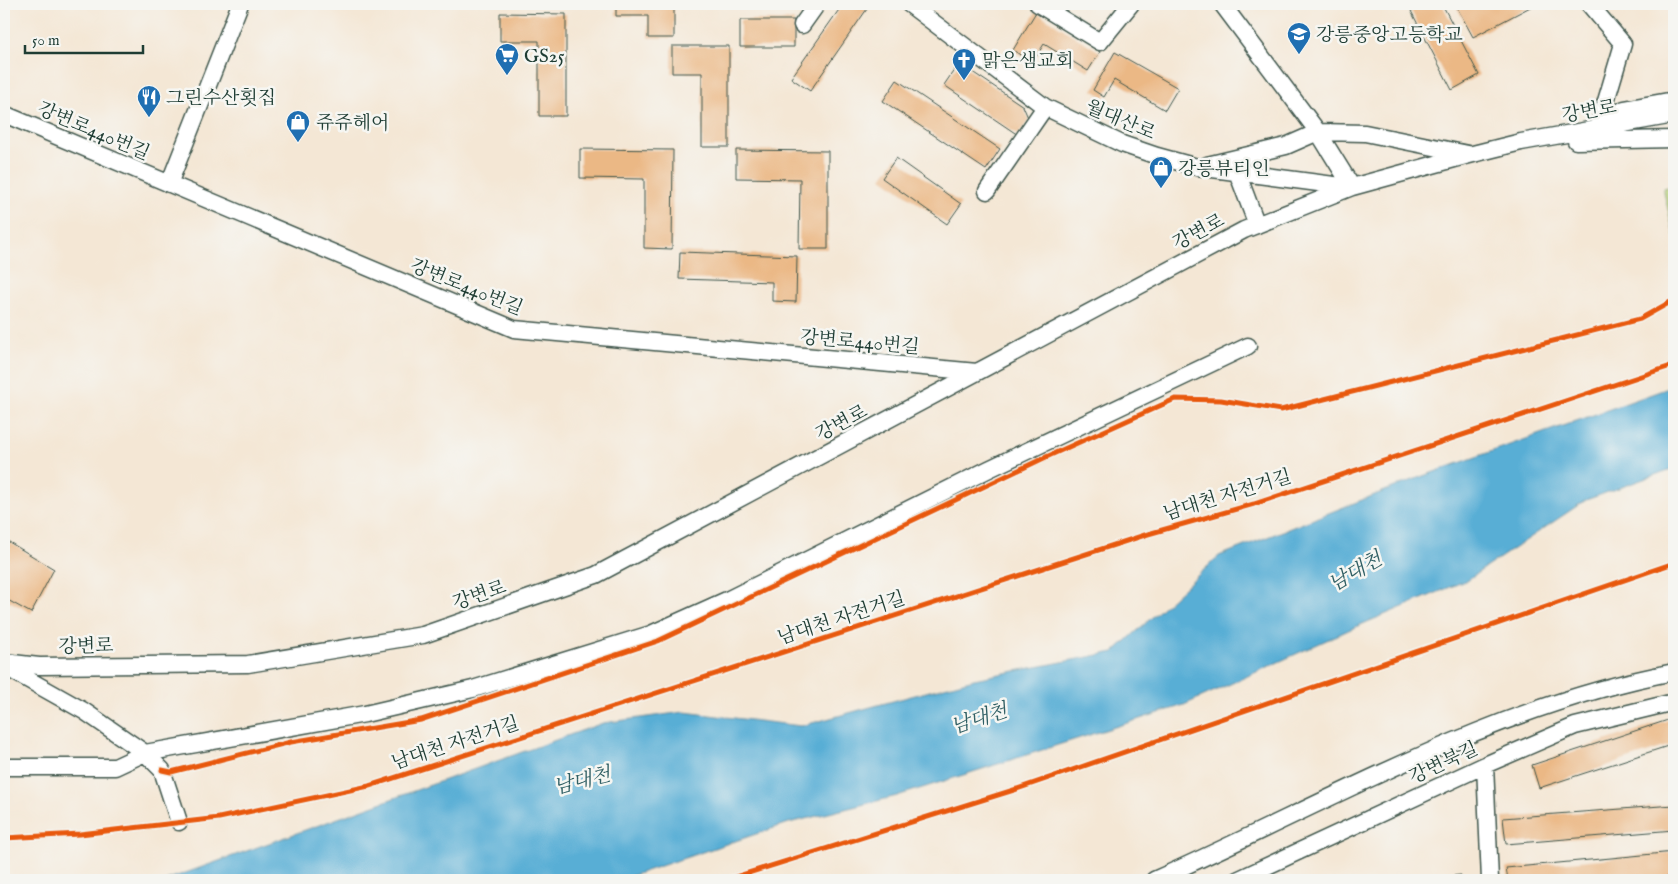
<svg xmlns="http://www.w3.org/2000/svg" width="1678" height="884" font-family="'IM FELL English','Noto Serif KR',serif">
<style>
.green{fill:#b7d176;stroke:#6b8755}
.water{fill:#59aed5;stroke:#3c7684}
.building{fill:#ebb885}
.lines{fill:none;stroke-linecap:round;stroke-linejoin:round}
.minor-casing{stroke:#3f564c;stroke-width:19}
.minor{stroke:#fff;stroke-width:16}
.cycleway-casing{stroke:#f6f6f2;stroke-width:8}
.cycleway{stroke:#e8590c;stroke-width:5}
.labels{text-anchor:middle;stroke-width:5;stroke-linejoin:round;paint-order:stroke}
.poi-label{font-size:19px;fill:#1f3d34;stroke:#f6f6f2;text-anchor:start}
.street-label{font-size:19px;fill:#1f3d34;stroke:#f6f6f2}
.water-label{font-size:20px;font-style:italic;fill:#305f64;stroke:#f6f6f2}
</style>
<rect width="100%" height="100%" fill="#f6f6f2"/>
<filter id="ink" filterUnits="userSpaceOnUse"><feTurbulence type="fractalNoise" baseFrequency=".02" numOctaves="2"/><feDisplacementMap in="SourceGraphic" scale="10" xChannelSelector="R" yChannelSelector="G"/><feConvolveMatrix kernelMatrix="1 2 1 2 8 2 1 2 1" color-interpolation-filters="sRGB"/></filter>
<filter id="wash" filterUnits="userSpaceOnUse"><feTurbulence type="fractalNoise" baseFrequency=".0096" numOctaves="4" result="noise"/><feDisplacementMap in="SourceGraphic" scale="20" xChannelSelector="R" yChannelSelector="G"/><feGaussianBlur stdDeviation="1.12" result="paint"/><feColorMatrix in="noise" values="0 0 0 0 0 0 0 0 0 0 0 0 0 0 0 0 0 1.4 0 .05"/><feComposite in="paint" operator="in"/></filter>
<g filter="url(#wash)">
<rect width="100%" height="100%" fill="#f4e7d5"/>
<path class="green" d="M1674 186V235L1663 188Z"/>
<path class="water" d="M1674 386V468L1586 500 1467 580 1353 628 1184 705 897 796 789 823 619 880H166L603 723 684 712 801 726 974 679 1114 652 1219 556 1423 476Z"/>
<g id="blocks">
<path class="building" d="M616 4H674V38H648V16H616Z
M843 4H859L867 9 810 91 791 78Z
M1425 4H1442L1479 75 1452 90 1411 11Z
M1455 4H1536L1473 37Z
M1036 12 1100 52 1088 71 1044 44 1032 63 1013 50Z
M500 13 566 14V116H539V41H500Z
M740 20H794V47H740Z
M672 46H729V147H702V73H672Z
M1115 52 1178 88 1165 110 1114 80 1104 97 1093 90Z
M959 63 1023 106 1029 120 1018 135 944 85Z
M897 80 1000 149 986 170 883 101Z
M580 149 673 150 672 249 644 248V179L580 178Z
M736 150 828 151V249H799L800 179 736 178Z
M896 158 961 204 947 224 882 178Z
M680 252 797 256 796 302 772 301V282L679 279Z
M4 539 54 569 31 613 4 598Z
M1674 718V744L1539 788 1532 765Z
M1674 805V830L1506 844 1503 818Z
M1674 852V876L1626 880H1508L1506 868Z
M1461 875V880H1411V879Z"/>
</g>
</g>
<g filter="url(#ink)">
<use href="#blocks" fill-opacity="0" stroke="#3f564c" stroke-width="1"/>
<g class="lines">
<g class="minor-casing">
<path id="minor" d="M909 4 1045 107 1122 144 1157 156 1197 167 1349 187
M1038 4 1100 42 1131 4
M1222 4 1318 132 1352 187
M1589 4 1623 44 1598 128
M802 25 817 4
M4 114 514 329 977 372
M1602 126 1624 109 1674 100
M1576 141 1674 139
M1207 165 1286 146 1318 132 1365 133 1468 154
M1237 172 1257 225
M169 184 240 4
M987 191 1045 107
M4 662 39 666 248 664 423 635 596 575 1244 230 1352 187 1469 155 1521 142 1674 115
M4 666 84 711 145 753 162 770 179 822
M1485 765 1490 880
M4 767H115L145 753 365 714 473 689 651 634 729 599 989 469 1248 346
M1154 880C1324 805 1489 707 1674 672
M1237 880 1485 765 1575 726 1674 702"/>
</g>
<use href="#minor" class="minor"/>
<g class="cycleway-casing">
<path id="cycleway" d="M162 770 171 772 291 742 421 720 658 641 1044 458 1175 399 1221 400 1281 410 1640 319 1674 300
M4 838 80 834 219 818 369 786 1148 534 1254 504 1674 365
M726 880 1017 789 1674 563"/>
</g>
<use href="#cycleway" class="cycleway"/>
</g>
</g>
<defs>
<g id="school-pin" transform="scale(1.25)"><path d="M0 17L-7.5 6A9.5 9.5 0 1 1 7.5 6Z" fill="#1f6fb2" stroke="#f6f6f2"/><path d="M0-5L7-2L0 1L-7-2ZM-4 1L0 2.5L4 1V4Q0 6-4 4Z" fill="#fff"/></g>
<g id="supermarket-pin" transform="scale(1.25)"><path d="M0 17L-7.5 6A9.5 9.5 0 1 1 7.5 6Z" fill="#1f6fb2" stroke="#f6f6f2"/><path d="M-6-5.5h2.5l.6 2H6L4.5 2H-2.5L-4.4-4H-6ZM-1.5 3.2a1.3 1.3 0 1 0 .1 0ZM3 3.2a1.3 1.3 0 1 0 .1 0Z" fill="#fff"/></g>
<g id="church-pin" transform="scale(1.25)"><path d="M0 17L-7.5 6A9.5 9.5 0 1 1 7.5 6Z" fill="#1f6fb2" stroke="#f6f6f2"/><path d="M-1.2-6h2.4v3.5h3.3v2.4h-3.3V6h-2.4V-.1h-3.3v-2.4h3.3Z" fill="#fff"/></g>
<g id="restaurant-pin" transform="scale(1.25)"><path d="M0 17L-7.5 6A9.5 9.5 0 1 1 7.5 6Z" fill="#1f6fb2" stroke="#f6f6f2"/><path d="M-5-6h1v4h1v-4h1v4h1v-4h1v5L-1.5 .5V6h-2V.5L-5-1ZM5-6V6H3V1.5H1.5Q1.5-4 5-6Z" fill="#fff"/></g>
<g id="shop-pin" transform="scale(1.25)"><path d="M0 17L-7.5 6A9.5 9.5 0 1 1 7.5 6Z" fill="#1f6fb2" stroke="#f6f6f2"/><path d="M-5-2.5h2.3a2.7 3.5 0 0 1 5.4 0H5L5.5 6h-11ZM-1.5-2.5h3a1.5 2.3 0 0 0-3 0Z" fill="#fff"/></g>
</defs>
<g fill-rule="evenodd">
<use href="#school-pin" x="1299" y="34"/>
<use href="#supermarket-pin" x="507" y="55"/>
<use href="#church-pin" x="964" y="60"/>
<use href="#restaurant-pin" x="149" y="97"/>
<use href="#shop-pin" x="298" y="122"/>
<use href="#shop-pin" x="1161" y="168"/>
</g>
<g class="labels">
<g class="poi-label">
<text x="1316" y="41">강릉중앙고등학교</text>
<text x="524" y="62">GS25</text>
<text x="982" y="67">맑은샘교회</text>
<text x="166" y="104">그린수산횟집</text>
<text x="316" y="129">쥬쥬헤어</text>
<text x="1178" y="175">강릉뷰티인</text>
</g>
<g class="street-label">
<text transform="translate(1589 110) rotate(-10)" y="7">강변로</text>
<text transform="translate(1121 119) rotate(23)" y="7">월대산로</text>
<text transform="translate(94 130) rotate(23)" y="7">강변로440번길</text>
<text transform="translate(1198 231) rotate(-28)" y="7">강변로</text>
<text transform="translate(467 286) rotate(22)" y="7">강변로440번길</text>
<text transform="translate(860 341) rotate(5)" y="7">강변로440번길</text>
<text transform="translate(841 422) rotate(-28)" y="7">강변로</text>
<text transform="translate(1227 494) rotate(-17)" y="7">남대천 자전거길</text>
<text transform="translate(479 594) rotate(-19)" y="7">강변로</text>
<text transform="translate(841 617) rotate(-18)" y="7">남대천 자전거길</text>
<text transform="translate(86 645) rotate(-1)" y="7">강변로</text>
<text transform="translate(455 742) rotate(-18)" y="7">남대천 자전거길</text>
<text transform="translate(1443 762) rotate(-25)" y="7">강변북길</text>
</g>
<g class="water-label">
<text transform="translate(1355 571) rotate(-30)" y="7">남대천</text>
<text transform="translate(979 718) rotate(-18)" y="7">남대천</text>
<text transform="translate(582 780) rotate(-14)" y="7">남대천</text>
</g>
</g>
<rect width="1678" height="884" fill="none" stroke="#f6f6f2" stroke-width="20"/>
<path d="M25 45v8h118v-8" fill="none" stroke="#1f3d34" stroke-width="2.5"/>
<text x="32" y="45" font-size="15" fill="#1f3d34" stroke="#f6f6f2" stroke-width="4" paint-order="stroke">50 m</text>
</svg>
